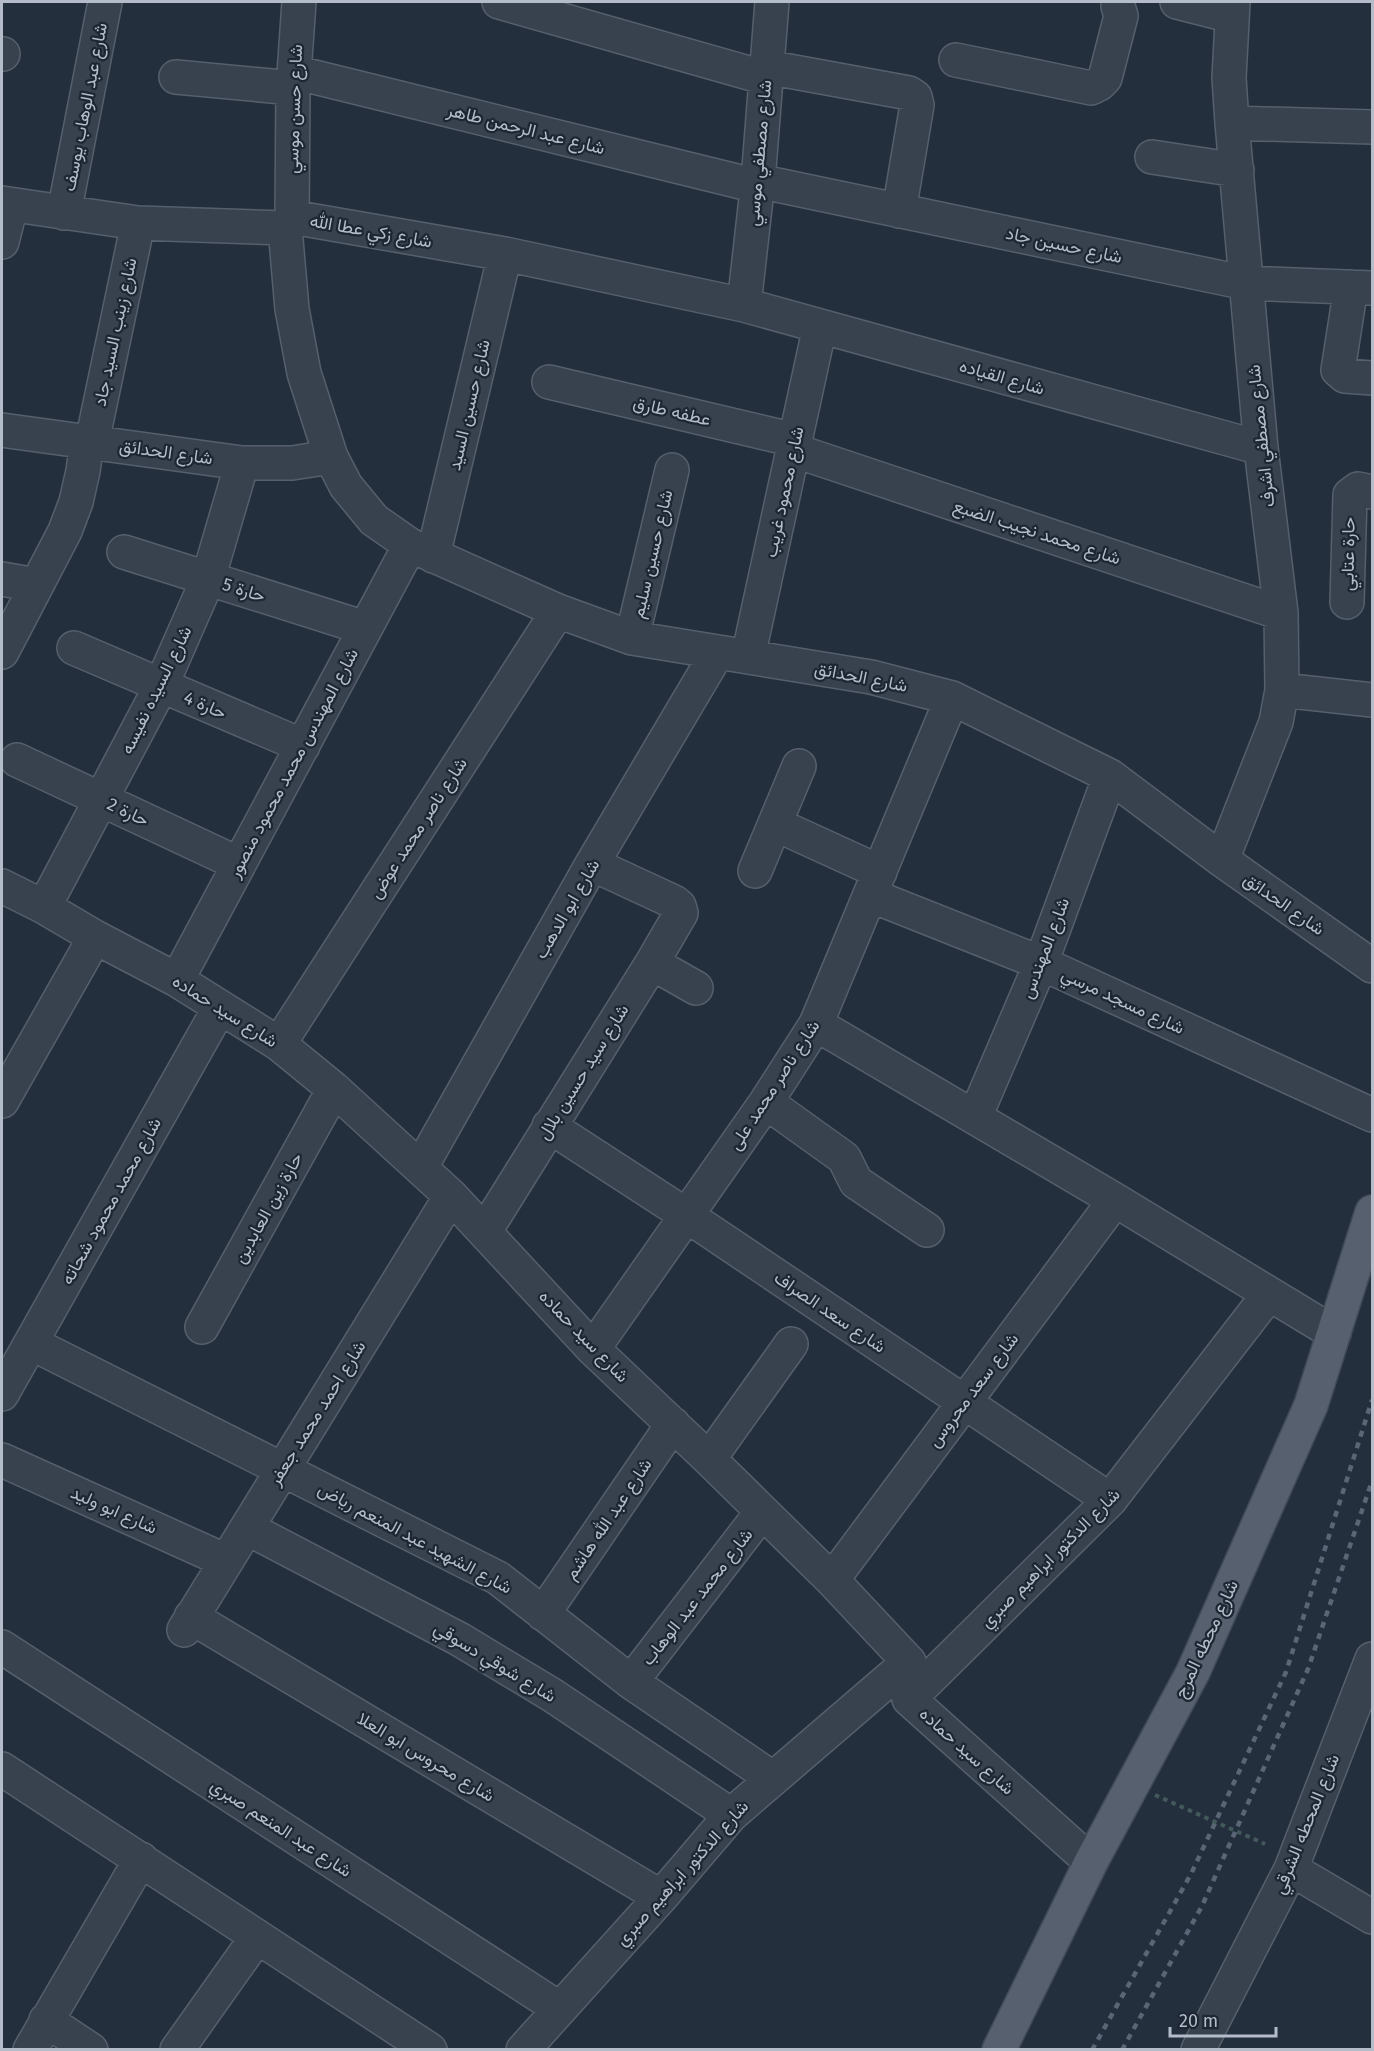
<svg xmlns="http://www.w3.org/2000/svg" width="1374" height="2051" font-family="'Fira Sans',Vazirmatn,sans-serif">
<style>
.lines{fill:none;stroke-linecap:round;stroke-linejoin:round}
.minor-casing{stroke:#565f6c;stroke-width:36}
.major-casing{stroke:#414a57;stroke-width:36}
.minor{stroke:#38414e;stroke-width:33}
.major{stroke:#56606e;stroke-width:33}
.rail{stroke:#5a6575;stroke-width:4.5;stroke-dasharray:6 6;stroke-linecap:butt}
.path-bridge{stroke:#44595c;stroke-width:4;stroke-dasharray:4.5 4.5;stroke-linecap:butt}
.labels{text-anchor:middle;stroke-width:4.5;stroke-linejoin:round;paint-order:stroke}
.street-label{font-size:18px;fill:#b4bcc9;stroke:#1d2633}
</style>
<rect width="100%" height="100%" fill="#242f3e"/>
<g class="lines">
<g class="minor-casing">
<path id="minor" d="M499 2 766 78
M1177 2 1232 16
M2 54H3
M956 60 1091 88 1099 84 1105 78 1121 16 1118 6
M767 67 909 93 915 97 917 105 899 211
M294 72 757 186
M176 77 293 88
M1232 123 1372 127
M1152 157 1237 170
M758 181 1246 283 1372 288
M2 203 138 223 285 228 290 224 292 217 505 254 744 305 1261 448
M64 213 105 2
M292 217 293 88 299 2
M285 228 292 309 304 373 331 457 346 486 374 520 410 545 558 611 632 638 871 677 952 698 1110 776 1222 860 1372 966
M2 242 11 206
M1351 287 1338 370 1345 376 1372 378
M744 305 758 181 772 2
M549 382 795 440
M2 430 242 463H292L331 457
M92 442 138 223
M793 450 1281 613
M124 552 365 628
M433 556 505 254
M2 579 36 585
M1347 602 1350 495 1358 489 1372 492
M632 638 672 470
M74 648 303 746
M2 652 65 531 76 502 83 471 87 441
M748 657 820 326
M1282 690 1372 700
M17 760 239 864
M775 824 880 872
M1222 860 1276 722 1282 690 1281 613 1261 448 1232 123 1229 78 1233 2
M755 871 799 766
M2 886 44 907 95 937 177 980 279 1044 334 1089 451 1196 593 1349 709 1459 832 1580 909 1662 906 1681 909 1699 1091 1862
M870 895 1041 963 1372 1115
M44 907 161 686 208 579 242 463
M652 963 696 988
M177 980 410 545
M816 1024 1115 1200 1334 1333
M279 1044 558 611
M2 1101 95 937
M766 1102 844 1158 856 1182 927 1230
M975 1117 1041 963 1110 776
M549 1126 686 1215 1110 1500
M421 1167 592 864 717 653
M485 1231 652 963 681 913 679 906 674 902 592 864
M202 1327 334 1089
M31 1343 498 1578 631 1682 772 1778
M593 1349 766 1102 816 1024 952 698
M2 1394 220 1007
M709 1459 791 1344
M2 1460 226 1561
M247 1528 459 1639 552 1695 731 1815
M832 1580 1115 1200
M543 1614 673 1424
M191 1617 661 1897
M184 1630 451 1196
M2 1647 560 2009
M631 1682 762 1512
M909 1699 1110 1500 1269 1294
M2 1769 430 2050
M1291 1869 1372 1917
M46 2020 91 2050
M30 2050 141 1859
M177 2050 257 1937
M523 2050 661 1897 731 1815 909 1662
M1198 2050 1291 1869 1372 1659"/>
</g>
<g class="major-casing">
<path id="major" d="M999 2050 1091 1862 1193 1672 1311 1405 1372 1212"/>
</g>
<use href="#minor" class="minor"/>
<use href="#major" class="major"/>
<path class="rail" d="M1092 2050 1191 1874 1286 1672 1372 1400
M1122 2050 1202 1906 1308 1669 1372 1481"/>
<path class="path-bridge" d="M1155 1795 1265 1844"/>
</g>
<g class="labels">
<g class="street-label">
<text transform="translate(85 107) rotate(-79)" y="6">شارع عبد الوهاب يوسف</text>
<text transform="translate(294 109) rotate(-88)" y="6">شارع حسن موسي</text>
<text transform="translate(526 129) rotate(14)" y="6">شارع عبد الرحمن طاهر</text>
<text transform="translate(759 153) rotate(-85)" y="6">شارع مصطفي موسي</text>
<text transform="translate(371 231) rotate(10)" y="6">شارع زكي عطا الله</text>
<text transform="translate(1064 245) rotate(12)" y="6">شارع حسين جاد</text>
<text transform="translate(115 332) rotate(-78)" y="6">شارع زينب السيد جاد</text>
<text transform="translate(1002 377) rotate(16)" y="6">شارع القياده</text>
<text transform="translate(469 405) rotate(-77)" y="6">شارع حسين السيد</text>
<text transform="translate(672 411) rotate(13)" y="6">عطفه طارق</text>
<text transform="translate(1261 436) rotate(-96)" y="6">شارع مصطفي اشرف</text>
<text transform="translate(166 452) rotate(8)" y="6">شارع الحدائق</text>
<text transform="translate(784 492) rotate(-78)" y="6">شارع محمود غريب</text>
<text transform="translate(1037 532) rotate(18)" y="6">شارع محمد نجيب الضبع</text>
<text transform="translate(652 554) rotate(-77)" y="6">شارع حسين سليم</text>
<text transform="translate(1348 554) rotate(-89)" y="6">حارة عتابي</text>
<text transform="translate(244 590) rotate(17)" y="6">حارة 5</text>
<text transform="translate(861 677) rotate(11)" y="6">شارع الحدائق</text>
<text transform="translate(156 690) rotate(-64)" y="6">شارع السيده نفيسه</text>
<text transform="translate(205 705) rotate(23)" y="6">حارة 4</text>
<text transform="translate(293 763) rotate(-62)" y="6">شارع المهندس محمد محمود منصور</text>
<text transform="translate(128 812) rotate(25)" y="6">حارة 2</text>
<text transform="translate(418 828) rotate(-57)" y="6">شارع ناصر محمد عوض</text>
<text transform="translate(1284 904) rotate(35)" y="6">شارع الحدائق</text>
<text transform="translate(567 909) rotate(-60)" y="6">شارع ابو الدهب</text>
<text transform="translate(1045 948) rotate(-69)" y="6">شارع المهندس</text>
<text transform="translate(1123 1001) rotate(25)" y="6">شارع مسجد مرسي</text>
<text transform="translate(225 1011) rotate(32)" y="6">شارع سيد حماده</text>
<text transform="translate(583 1072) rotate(-58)" y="6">شارع سيد حسين بلال</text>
<text transform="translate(774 1085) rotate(-57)" y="6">شارع ناصر محمد على</text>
<text transform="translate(111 1201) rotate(-61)" y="6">شارع محمد محمود شحاته</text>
<text transform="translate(268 1208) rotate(-61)" y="6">حارة زين العابدين</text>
<text transform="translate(830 1312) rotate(34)" y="6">شارع سعد الصراف</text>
<text transform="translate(584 1336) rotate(46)" y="6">شارع سيد حماده</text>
<text transform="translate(973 1390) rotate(-53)" y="6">شارع سعد محروس</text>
<text transform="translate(317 1413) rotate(-58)" y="6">شارع احمد محمد جعفر</text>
<text transform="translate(114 1510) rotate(24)" y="6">شارع ابو وليد</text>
<text transform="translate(608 1519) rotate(-56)" y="6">شارع عبد الله هاشم</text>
<text transform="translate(415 1538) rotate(28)" y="6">شارع الشهيد عبد المنعم رياض</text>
<text transform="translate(1050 1558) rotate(-45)" y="6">شارع الدكتور ابراهيم صبري</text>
<text transform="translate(697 1597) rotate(-52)" y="6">شارع محمد عبد الوهاب</text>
<text transform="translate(1206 1639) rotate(-65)" y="6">شارع محطه المرج</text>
<text transform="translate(495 1662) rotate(31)" y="6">شارع شوقي دسوقي</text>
<text transform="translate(967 1751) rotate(42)" y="6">شارع سيد حماده</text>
<text transform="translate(426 1757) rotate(31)" y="6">شارع محروس ابو العلا</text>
<text transform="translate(1306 1824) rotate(-68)" y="6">شارع المحطه الشرقي</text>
<text transform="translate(281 1828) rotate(33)" y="6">شارع عبد المنعم صبري</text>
<text transform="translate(682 1873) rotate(-48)" y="6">شارع الدكتور ابراهيم صبري</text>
</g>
</g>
<rect width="1374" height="2051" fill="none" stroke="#b4bcc9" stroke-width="6"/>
<path d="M1170 2027v9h106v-9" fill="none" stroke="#b4bcc9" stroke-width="3"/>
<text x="1179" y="2027" font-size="18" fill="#b4bcc9" stroke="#1d2633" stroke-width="4.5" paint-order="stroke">20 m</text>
</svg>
